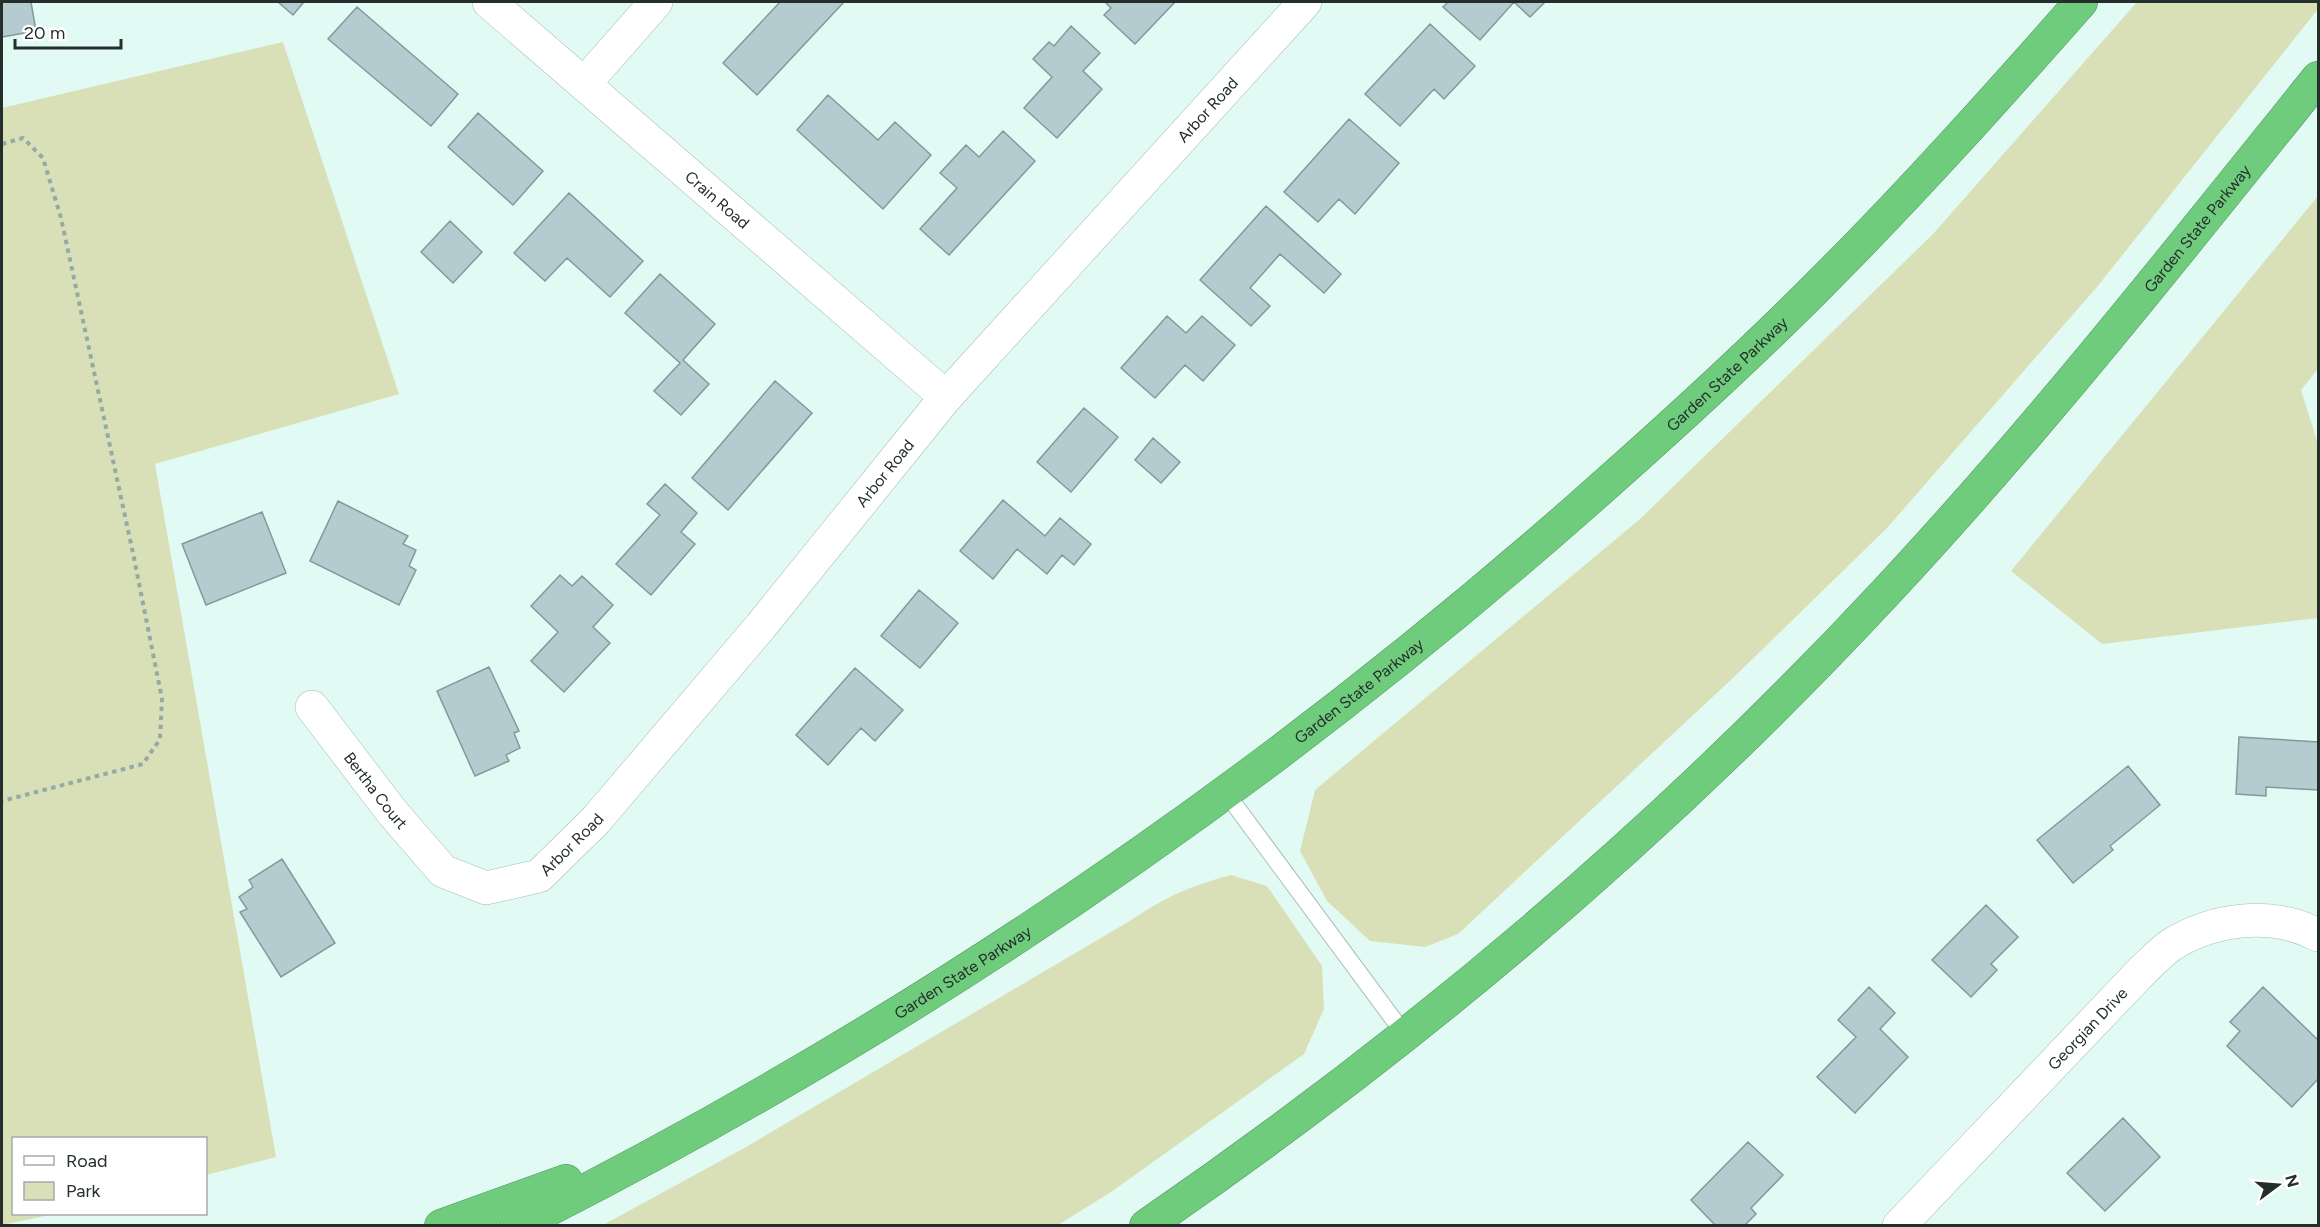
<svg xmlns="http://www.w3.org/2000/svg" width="2320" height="1227" font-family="Figtree,sans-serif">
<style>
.green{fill:#d9e0b8}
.building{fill:#b4ccd0;stroke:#82999d;stroke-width:1.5}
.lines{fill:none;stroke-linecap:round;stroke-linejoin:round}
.service-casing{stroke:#a5bcb6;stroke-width:18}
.minor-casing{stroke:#a5bcb6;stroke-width:34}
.motorway-casing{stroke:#559560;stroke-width:34}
.path{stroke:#96a9a4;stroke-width:4;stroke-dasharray:4.5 4.5;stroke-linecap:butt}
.service{stroke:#fff;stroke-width:16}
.minor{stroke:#fff;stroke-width:33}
.motorway{stroke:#6fcc7d;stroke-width:33}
.labels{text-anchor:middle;stroke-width:6;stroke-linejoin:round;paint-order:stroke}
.street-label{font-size:16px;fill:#242e2b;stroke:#fff}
</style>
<rect width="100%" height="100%" fill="#e2faf4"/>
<path class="green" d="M2137 2H2318V9L2097 287 1887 528 1734 677 1458 934 1425 947 1370 941 1327 901 1300 851 1315 790 1640 519 1933 234Z
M283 42 399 394 155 464 276 1157 206 1175V1138H14V1214H54L2 1225V108Z
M2318 196V369L2301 390 2318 444V618L2102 644 2011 571Z
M1231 875 1267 886 1322 966 1324 1009 1304 1054 1111 1192 1058 1225H603L746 1147 1133 919C1167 896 1191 886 1231 875Z"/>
<path class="building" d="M2 2H31L36 31 2 37Z
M278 2H304L293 15Z
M780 2H844L757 95 723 63Z
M1105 2H1175L1135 44 1104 15 1111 8Z
M1448 2H1545L1530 17 1514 2 1480 40 1443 7Z
M357 7 458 94 431 126 328 39Z
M1430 24 1475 66 1444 99 1434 89 1400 126 1365 94Z
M1071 26 1100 53 1083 71 1102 89 1057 138 1024 108 1052 77 1033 59 1049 42 1054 46Z
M828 95 878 140 895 122 931 155 883 209 797 130Z
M478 113 543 171 513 205 448 147Z
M1349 119 1399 163 1355 214 1339 199 1318 222 1284 192Z
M1003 131 1035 161 949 255 920 229 957 188 940 173 966 145 979 157Z
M569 193 643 261 610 297 567 258 545 281 514 253Z
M1266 206 1341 274 1324 293 1280 254 1250 288 1270 306 1251 326 1200 280Z
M450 221 482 252 453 283 421 252Z
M660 274 715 324 683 360 709 384 681 415 654 391 680 363 625 313Z
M1167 316 1186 333 1202 316 1235 345 1203 381 1185 365 1155 398 1121 368Z
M775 381 812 413 728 510 692 478Z
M1084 408 1118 437 1071 492 1037 462Z
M1153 438 1180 462 1161 483 1135 460Z
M665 484 697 513 681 532 695 544 651 595 616 564 660 515 647 504Z
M1003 500 1045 536 1060 518 1091 544 1074 565 1062 555 1047 574 1017 549 993 579 960 551Z
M338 501 408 536 403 544 416 550 409 566 416 570 399 605 310 561Z
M262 512 286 573 206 605 182 544Z
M560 575 572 586 582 576 613 605 593 627 610 643 564 692 531 661 558 632 531 606Z
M919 590 958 623 920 668 881 636Z
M489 667 519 731 514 733 520 748 506 755 509 761 475 776 437 691Z
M855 668 903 710 875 741 861 728 828 765 796 735Z
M2239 737 2318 742V790L2266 787V796L2236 794Z
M2128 766 2160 805 2110 846 2113 850 2073 883 2037 840Z
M282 859 335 943 281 977 240 912 247 909 239 897 253 887 249 880Z
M1986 905 2018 937 1991 964 1997 970 1971 997 1932 960Z
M1869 987 1895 1013 1880 1029 1908 1057 1855 1113 1817 1077 1856 1037 1838 1020Z
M2263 987 2318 1040V1079L2292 1107 2227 1046 2240 1031 2230 1022Z
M2123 1118 2160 1157 2105 1211 2067 1173Z
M1748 1142 1783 1175 1751 1208 1756 1214 1744 1226H1716L1691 1200Z"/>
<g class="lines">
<g class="service-casing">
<path id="service" d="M1226 793 1405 1035"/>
</g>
<g class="minor-casing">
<g id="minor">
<path id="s1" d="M489 2 946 397"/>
<path d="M584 84 656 2"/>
<path id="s2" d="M312 707 392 812 443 871 486 888 539 876 596 820 761 626 946 397 1305 2"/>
<path id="s3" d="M1899 1226 2143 970C2152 962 2161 952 2171 945 2214 918 2272 911 2318 935"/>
</g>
</g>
<g class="motorway-casing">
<g id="motorway">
<path d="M441 1226 566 1181"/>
<path id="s4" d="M516 1226C903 1032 1255 793 1579 508 1662 435 1744 361 1822 282 1912 192 1997 97 2081 2"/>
<path id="s5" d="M1146 1226C1415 1041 1665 830 1887 591 2040 427 2178 252 2318 78"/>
</g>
</g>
<path class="path" d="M2 144 23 138 43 158 61 218 134 558 162 699 160 739 143 764 2 801"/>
<use href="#service" class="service"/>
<use href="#minor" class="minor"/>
<use href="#motorway" class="motorway"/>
</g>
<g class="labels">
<g class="street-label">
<text dy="6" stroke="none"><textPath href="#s2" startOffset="1328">Arbor Road</textPath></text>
<text dy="6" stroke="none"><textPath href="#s1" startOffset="302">Crain Road</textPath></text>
<text dy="6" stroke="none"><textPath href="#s5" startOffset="1455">Garden State Parkway</textPath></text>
<text dy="6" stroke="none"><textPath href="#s4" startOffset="1486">Garden State Parkway</textPath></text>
<text dy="6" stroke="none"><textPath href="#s2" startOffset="842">Arbor Road</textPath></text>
<text dy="6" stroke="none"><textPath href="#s4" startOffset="1000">Garden State Parkway</textPath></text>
<text dy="6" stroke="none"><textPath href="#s2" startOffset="105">Bertha Court</textPath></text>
<text dy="6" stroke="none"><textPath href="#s2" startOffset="356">Arbor Road</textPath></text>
<text dy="6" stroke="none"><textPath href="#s4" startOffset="514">Garden State Parkway</textPath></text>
<text dy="6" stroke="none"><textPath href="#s3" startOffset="273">Georgian Drive</textPath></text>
</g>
</g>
<rect width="2320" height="1227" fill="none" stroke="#242e2b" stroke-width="6"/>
<rect x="12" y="1137" width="195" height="78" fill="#ffffff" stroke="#a7abaa" stroke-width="1.5"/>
<rect x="24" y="1156" width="30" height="9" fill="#ffffff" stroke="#a7abaa" stroke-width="1.5"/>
<text x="66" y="1167" font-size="18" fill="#242e2b">Road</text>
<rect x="24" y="1182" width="30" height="18" fill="#d9e0b8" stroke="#a7abaa" stroke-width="1.5"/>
<text x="66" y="1197" font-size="18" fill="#242e2b">Park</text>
<g transform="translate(2278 1185) rotate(74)" stroke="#ffffff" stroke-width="4.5" paint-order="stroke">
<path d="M0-4.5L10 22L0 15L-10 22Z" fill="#242e2b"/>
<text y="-9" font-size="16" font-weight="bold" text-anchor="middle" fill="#242e2b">N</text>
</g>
<path d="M15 39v9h106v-9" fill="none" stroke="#242e2b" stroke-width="3"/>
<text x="24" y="39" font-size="18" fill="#242e2b" stroke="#ffffff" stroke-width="4.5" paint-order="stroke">20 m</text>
</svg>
